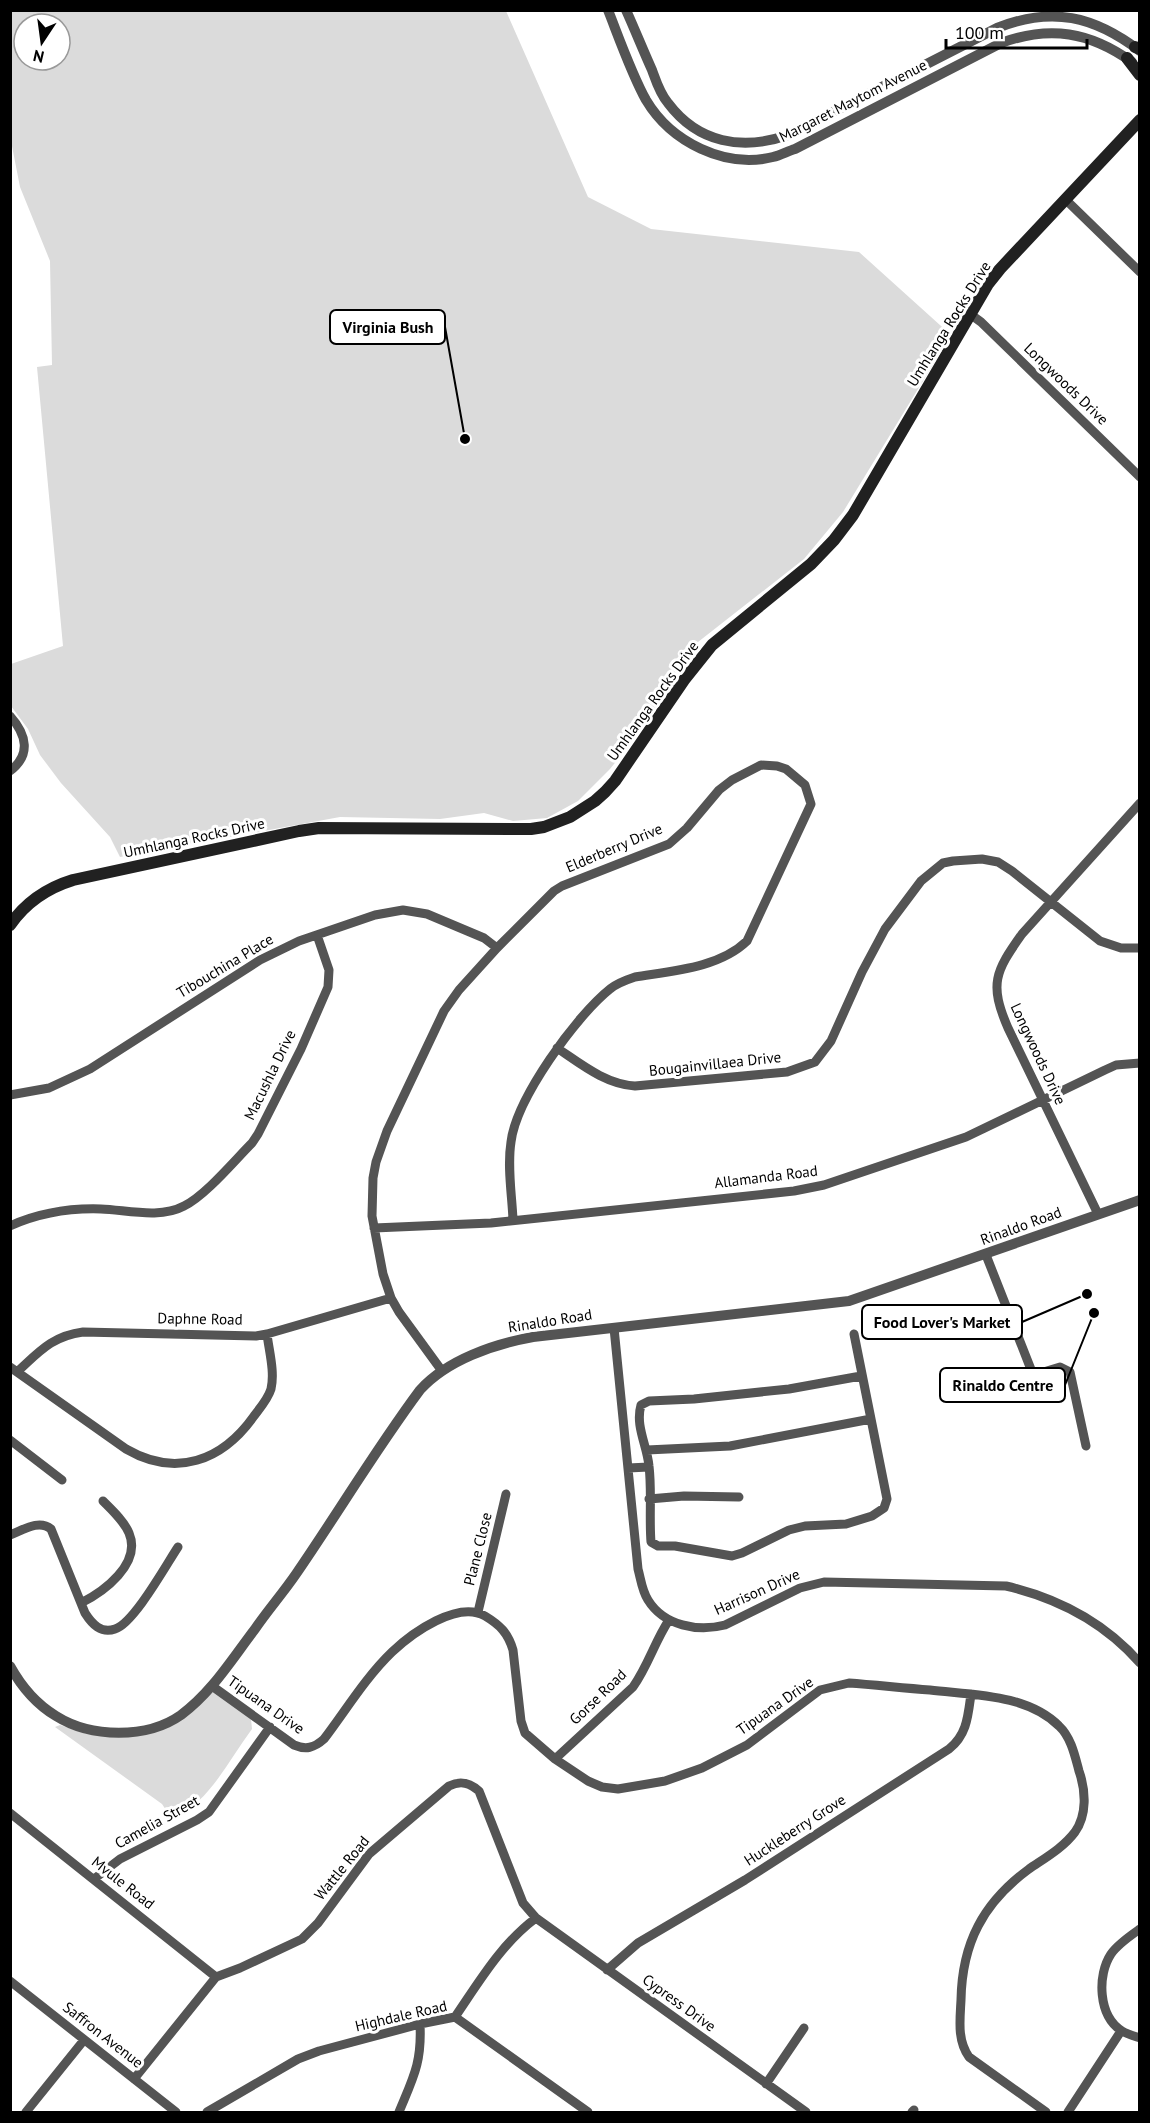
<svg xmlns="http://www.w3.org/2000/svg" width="1150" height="2123" font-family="'PT Sans',sans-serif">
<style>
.green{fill:#dbdbdb;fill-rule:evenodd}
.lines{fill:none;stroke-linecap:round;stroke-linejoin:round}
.minor{stroke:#545454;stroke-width:9}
.tertiary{stroke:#545454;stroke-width:10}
.secondary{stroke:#212121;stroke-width:12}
.labels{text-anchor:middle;stroke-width:6;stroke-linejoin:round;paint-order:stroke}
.street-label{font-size:15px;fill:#000;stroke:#fff}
.leader{fill:none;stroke:#000;stroke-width:2}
.callout-dot{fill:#000;stroke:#fff;stroke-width:2}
.callout{fill:#fff;stroke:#000;stroke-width:2}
.callout-label{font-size:16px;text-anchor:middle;font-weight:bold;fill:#000}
</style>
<rect width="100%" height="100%" fill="#fff"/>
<path class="green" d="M11 10 506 11 588 197 651 229 859 252 951 335 843 512 804 559 698 642 638 734 610 769 578 801 547 818 513 821 484 813 440 819 340 817 120 857 110 837 61 783 40 755 28 729 11 706V664L63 646 37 367 52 365 50 261 20 187 11 141ZM24 24H60V60H24Z
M209 1685 251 1719 252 1729C228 1761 210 1802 172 1819L162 1804 55 1727 60 1725 87 1734 134 1731 182 1715Z"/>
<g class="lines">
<path class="minor" d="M1065 199 1140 272
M970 314 981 322 1140 477
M10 716C27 735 31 755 10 771
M557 1048C581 1064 605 1084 635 1086L787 1072 815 1062 831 1041 862 972 885 929 921 881 943 863 953 861 982 859 998 862 1012 871 1100 941 1121 948H1140
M10 1095 49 1088 90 1069 260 960 299 941 375 915 403 910 427 914 484 938 497 948
M1098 1214 1008 1028C989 984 995 972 1022 934L1140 803
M10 1226C39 1213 70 1208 101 1209 127 1210 160 1219 184 1206 206 1195 234 1161 252 1143L258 1134 301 1049 328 987 329 970 317 935
M374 1228 491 1223 794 1191 824 1185 966 1137 1105 1070 1116 1065 1140 1063
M986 1255 1032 1372 1037 1374 1060 1367 1070 1372 1086 1446
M614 1328 638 1569C641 1580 642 1591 648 1600 664 1626 698 1632 725 1625L800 1588 824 1582 1006 1586C1057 1598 1105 1623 1140 1663
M854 1334 887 1499 884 1508 872 1516 846 1524 805 1526 789 1530 742 1553 732 1556 675 1546H658L651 1542C649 1517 652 1491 649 1466 647 1445 635 1426 641 1405L649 1401 694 1399 789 1389 861 1376
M10 1367 126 1449C176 1478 222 1461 254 1416 260 1408 268 1399 271 1389 275 1372 269 1351 267 1334
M442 1371 399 1312 391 1298 383 1274 372 1216 373 1178 376 1162 387 1131 444 1011 459 990 497 948 554 891 562 886 669 844 687 828 719 790 732 780 761 765 777 766 786 769 805 785 811 804 747 941C719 968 672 971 635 977 626 980 617 983 610 989 576 1016 516 1099 511 1142 507 1167 512 1195 513 1220
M17 1372C39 1352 52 1336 83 1332L256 1336 267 1334 391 1298
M10 1440 62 1480
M647 1450 730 1446 871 1419
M628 1468 649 1467
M649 1499 684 1496 739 1497
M10 1535C23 1530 39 1519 51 1529L85 1613C92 1624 101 1634 115 1629 134 1623 166 1565 178 1547
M81 1603C103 1592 142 1564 129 1533 124 1521 112 1510 103 1501
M478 1612 506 1494
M212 1686 294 1745C306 1750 314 1748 324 1739 346 1710 366 1677 392 1652 412 1633 458 1600 485 1616 500 1625 508 1633 513 1650L521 1721 525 1733 555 1759 588 1781 602 1787 618 1789 665 1781 702 1768 747 1745 820 1690 849 1683C876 1685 903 1688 930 1690 973 1695 1027 1694 1059 1726 1071 1737 1075 1756 1079 1771 1086 1791 1087 1815 1075 1832 1063 1848 1045 1858 1029 1869 983 1903 962 1943 961 2000 960 2020 957 2040 969 2057L1046 2112
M555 1759 633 1687C648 1666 655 1641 669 1620
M10 1813 216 1977
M94 1879 120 1859 197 1820 209 1812 270 1727
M1140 1929C1130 1936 1118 1944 1111 1954 1097 1975 1098 2016 1122 2031 1127 2034 1134 2036 1140 2038
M607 1970 638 1943 745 1880 949 1749C967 1735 968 1716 971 1694
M10 1981 176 2112
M455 2017C479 1982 501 1944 536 1918
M134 2079 216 1977 240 1968 302 1939 318 1923 369 1854 449 1786C461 1780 470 1783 479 1791L523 1903 536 1918 806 2112
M766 2084 804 2028
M26 2112 84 2040
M207 2112 298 2059 319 2051 420 2024 455 2017 588 2112
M399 2112C413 2078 422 2063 420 2024
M912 2112 914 2110
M1068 2112 1121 2031"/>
<path class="tertiary" d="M608 10C619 38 632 75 646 100 671 142 725 169 773 157 781 155 788 151 795 149L1001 43C1050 25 1090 32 1132 62
M626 10C635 30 643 50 652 70 656 81 660 94 668 103 698 143 742 151 788 135L997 28C1052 6 1094 16 1140 51
M10 1666C21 1686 36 1704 56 1716 91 1738 147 1739 181 1715 212 1692 232 1659 255 1629 268 1610 283 1593 296 1574 338 1513 376 1449 420 1390 447 1360 494 1344 533 1337L849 1301 1140 1200"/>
<path class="secondary" d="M1135 47 1140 49
M1127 58 1140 75
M10 925C26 902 47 888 73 880L299 831 319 828 531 829 544 827 570 817 595 801 605 792 615 781 684 680 712 645 811 564 834 540 853 515 988 284 1000 269 1140 120"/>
</g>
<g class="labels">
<g class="street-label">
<text transform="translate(853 101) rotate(-27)" y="5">Margaret Maytom Avenue</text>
<text transform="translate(949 324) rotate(-58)" y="5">Umhlanga Rocks Drive</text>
<text transform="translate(1066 384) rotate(44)" y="5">Longwoods Drive</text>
<text transform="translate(653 701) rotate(-54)" y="5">Umhlanga Rocks Drive</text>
<text transform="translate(194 838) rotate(-12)" y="5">Umhlanga Rocks Drive</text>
<text transform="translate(614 848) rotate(-23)" y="5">Elderberry Drive</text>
<text transform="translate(225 966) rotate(-31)" y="5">Tibouchina Place</text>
<text transform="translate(1038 1054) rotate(65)" y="5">Longwoods Drive</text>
<text transform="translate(715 1064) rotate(-6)" y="5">Bougainvillaea Drive</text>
<text transform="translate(270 1075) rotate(-64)" y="5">Macushla Drive</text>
<text transform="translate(766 1177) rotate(-7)" y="5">Allamanda Road</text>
<text transform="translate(1021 1226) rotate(-20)" y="5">Rinaldo Road</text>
<text transform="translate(200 1319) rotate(1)" y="5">Daphne Road</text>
<text transform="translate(550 1321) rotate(-9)" y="5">Rinaldo Road</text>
<text transform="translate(478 1549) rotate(-76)" y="5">Plane Close</text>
<text transform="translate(757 1592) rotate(-24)" y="5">Harrison Drive</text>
<text transform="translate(598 1697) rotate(-44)" y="5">Gorse Road</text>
<text transform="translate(266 1705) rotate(35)" y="5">Tipuana Drive</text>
<text transform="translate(775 1706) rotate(-35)" y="5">Tipuana Drive</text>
<text transform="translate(157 1822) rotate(-29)" y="5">Camelia Street</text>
<text transform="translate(795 1830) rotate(-33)" y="5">Huckleberry Grove</text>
<text transform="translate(342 1868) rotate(-51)" y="5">Wattle Road</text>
<text transform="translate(123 1883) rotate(38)" y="5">Mvule Road</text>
<text transform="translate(679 2003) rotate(36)" y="5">Cypress Drive</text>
<text transform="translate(401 2016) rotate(-13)" y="5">Highdale Road</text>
<text transform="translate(103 2035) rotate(38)" y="5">Saffron Avenue</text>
</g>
</g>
<path class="leader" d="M465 439L445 327M1087 1294L1022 1322M1094 1313L1065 1385"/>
<g class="callout-dot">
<circle cx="465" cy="439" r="6"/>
<circle cx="1087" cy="1294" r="6"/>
<circle cx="1094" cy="1313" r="6"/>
</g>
<g class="callout">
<rect x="330" y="310" width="115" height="34" rx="6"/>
<rect x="862" y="1305" width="160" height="34" rx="6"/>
<rect x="940" y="1368" width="125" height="34" rx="6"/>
</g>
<g class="callout-label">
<text x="388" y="333">Virginia Bush</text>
<text x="942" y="1328">Food Lover's Market</text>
<text x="1003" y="1391">Rinaldo Centre</text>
</g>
<rect width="1150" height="2123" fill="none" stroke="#000000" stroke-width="24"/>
<g transform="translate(42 42) rotate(193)"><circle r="28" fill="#ffffff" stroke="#999999" stroke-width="1.5"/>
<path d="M0-4.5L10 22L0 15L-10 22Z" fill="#000000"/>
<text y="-9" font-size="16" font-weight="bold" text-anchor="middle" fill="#000000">N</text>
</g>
<path d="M946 39v9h141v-9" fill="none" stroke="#000000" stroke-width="3"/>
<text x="955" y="39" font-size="18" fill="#000000" stroke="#ffffff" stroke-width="4.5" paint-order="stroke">100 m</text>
</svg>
